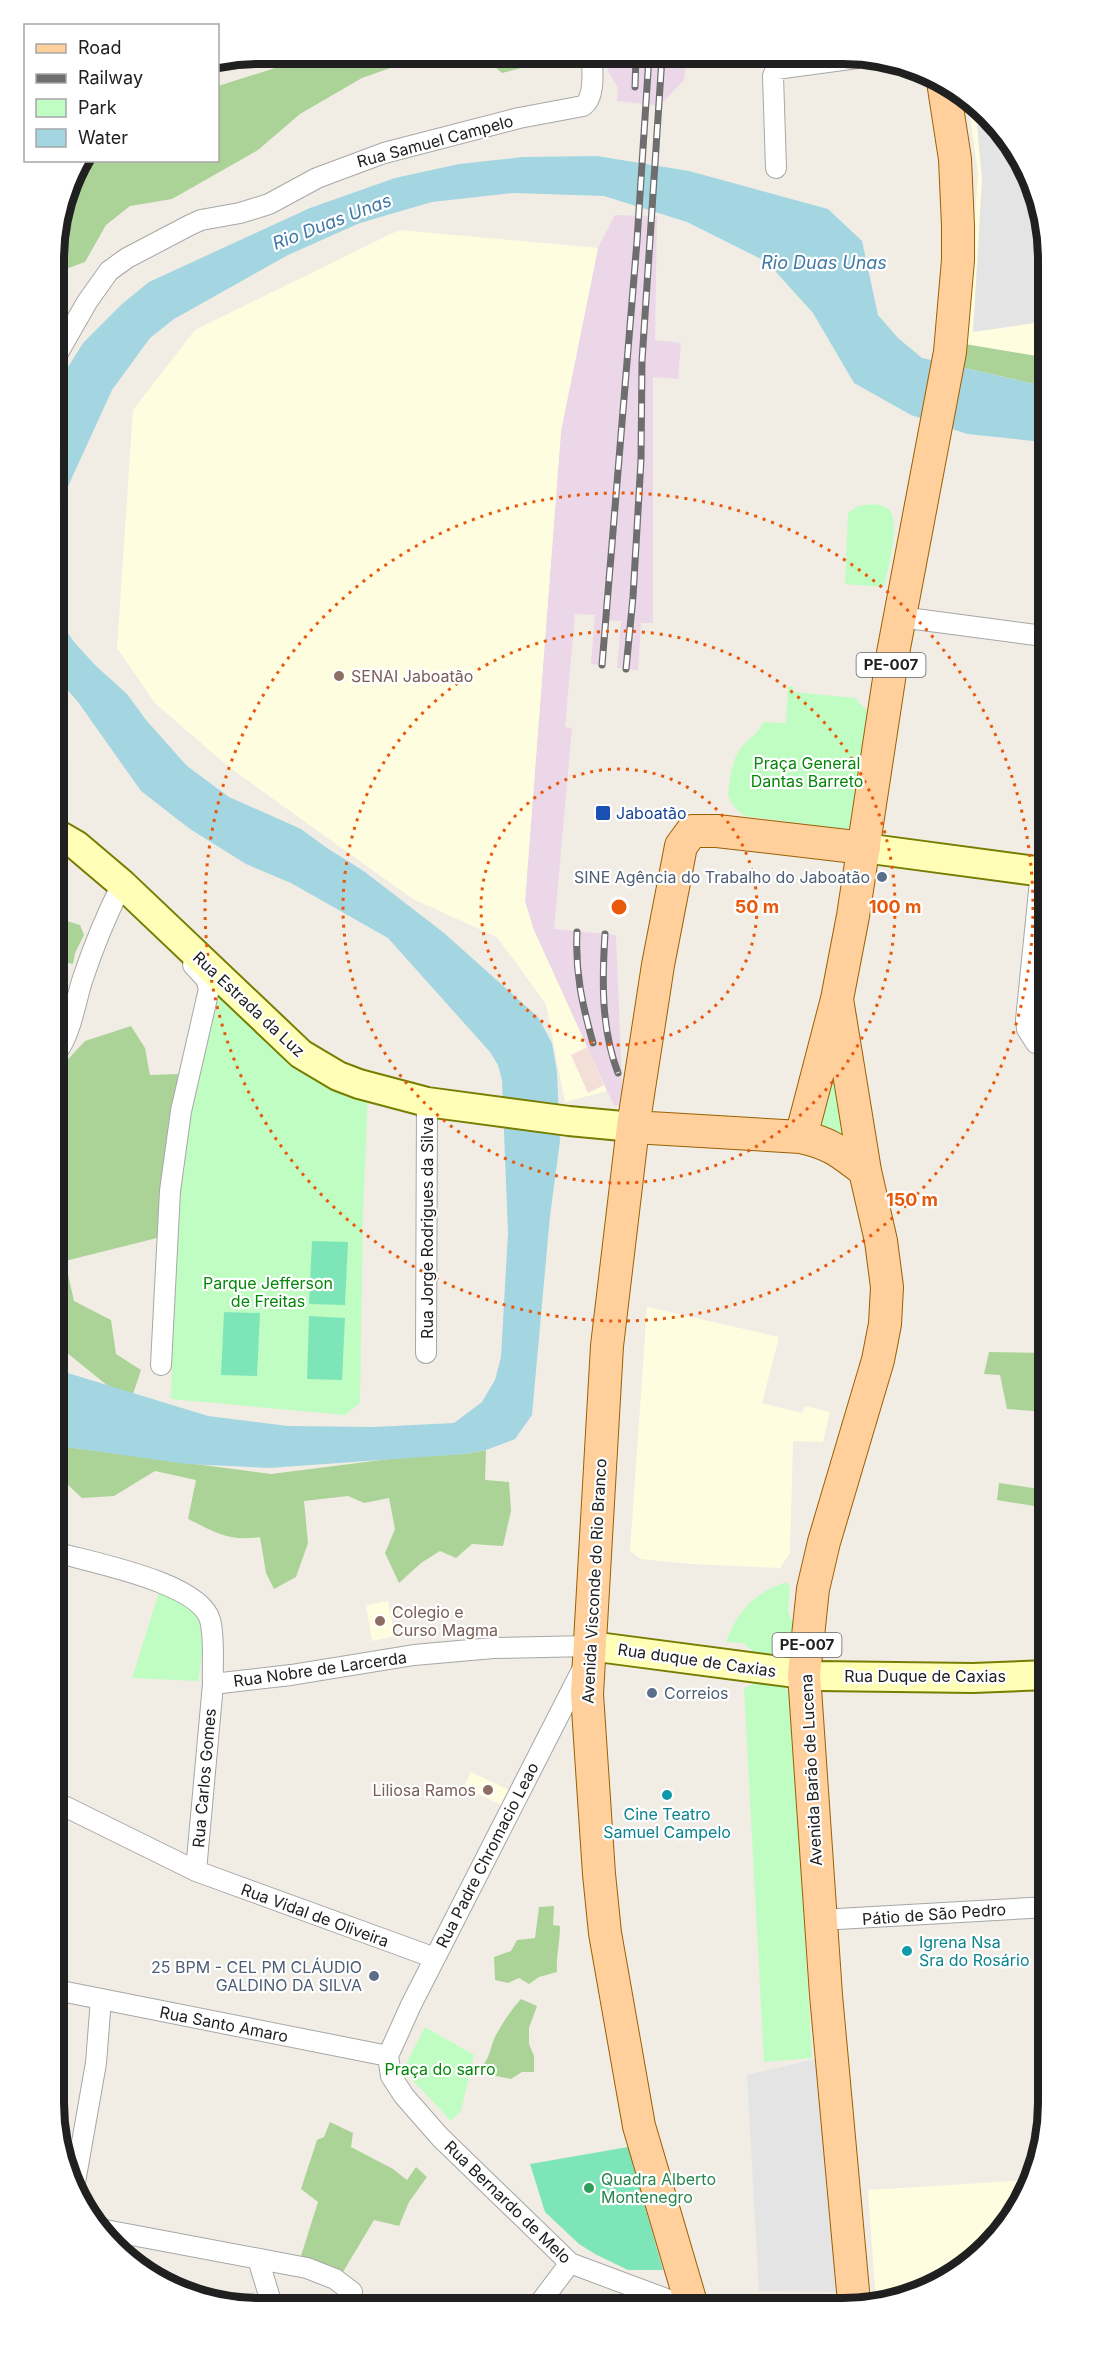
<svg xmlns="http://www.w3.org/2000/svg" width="1103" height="2363" font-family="Inter,sans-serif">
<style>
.industrial{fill:#ebd7e8}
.education{fill:#fffde0}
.military{fill:#f3ded8}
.forest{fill:#acd397}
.park{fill:#c0fdc2}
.pitch{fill:#7ee5b8}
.parking{fill:#e4e4e4}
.water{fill:#a3d6e1}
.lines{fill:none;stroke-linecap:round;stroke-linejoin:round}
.street-casing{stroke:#a7a7a7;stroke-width:22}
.secondary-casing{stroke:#767d00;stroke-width:32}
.primary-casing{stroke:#9b6000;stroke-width:34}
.street{stroke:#fff;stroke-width:20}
.secondary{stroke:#fefeb7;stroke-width:28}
.primary{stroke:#ffcf9c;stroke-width:32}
.rail-casing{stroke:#6e6e6e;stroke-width:7}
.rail{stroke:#fff;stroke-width:4.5;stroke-dasharray:14;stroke-linecap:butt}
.ring{fill:none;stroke:#e8590c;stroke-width:3;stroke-dasharray:3 6}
.education-dot{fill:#8d6e63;stroke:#fff;stroke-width:2}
.transit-dot{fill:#1a4fb4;stroke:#fff;stroke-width:2}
.service-dot{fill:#5c6f8a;stroke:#fff;stroke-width:2}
.culture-dot{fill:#0f9aa8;stroke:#fff;stroke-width:2}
.leisure-dot{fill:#2e9e5b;stroke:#fff;stroke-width:2}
.labels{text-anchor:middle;stroke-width:4.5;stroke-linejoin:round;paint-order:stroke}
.shield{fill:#fff;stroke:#636363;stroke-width:1.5}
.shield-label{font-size:15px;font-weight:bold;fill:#202020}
.street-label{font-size:16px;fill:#202020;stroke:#fff}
.education-label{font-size:16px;fill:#785e54;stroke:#fff;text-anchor:start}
.park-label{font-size:16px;fill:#048708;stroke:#fff}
.transit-label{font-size:16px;fill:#164399;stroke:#fff;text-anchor:start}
.service-label{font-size:16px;fill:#4e5e75;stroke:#fff;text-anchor:end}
.culture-label{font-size:16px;fill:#0d838f;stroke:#fff}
.leisure-label{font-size:16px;fill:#27864d;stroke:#fff;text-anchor:start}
.water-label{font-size:18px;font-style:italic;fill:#4078a6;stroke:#fff}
.rim{fill:none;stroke:#202020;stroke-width:8}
.centre{fill:#e8590c;stroke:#fff;stroke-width:3}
.ring-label{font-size:18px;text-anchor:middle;font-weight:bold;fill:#e8590c;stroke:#fff;stroke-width:4.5;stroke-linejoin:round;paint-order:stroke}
</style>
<rect width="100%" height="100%" fill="#f1ede5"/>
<path class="industrial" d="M607 56 687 57 684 80 664 101 655 105 617 101 618 88 607 69Z
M615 215 657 216 655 340 681 343 678 379 653 377V623H641L638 670 617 668 621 621 608 620 604 665 591 664 595 615 575 614 565 727 572 728 554 929 616 935 622 1086 628 1087 627 1108 614 1105 604 1085 533 928 525 901 561 431 598 248Z"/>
<path class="education" d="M728 57H790L728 67Z
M968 100 979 105 1015 146 1042 206V357L965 344 978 175Z
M399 230 598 248 561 431 525 901 533 928 607 1091 565 1102 546 1004 497 937 413 899 230 768 155 703 117 648 133 410 195 330Z
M647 1307 779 1337 762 1403 802 1413 805 1406 830 1412 823 1442 793 1441 790 1553 780 1568 690 1564 641 1559 630 1551Z
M388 1601 395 1636 372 1641 366 1605Z
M471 1772 513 1792 505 1807 464 1787Z
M1043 2140 1033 2182 998 2239 957 2275 897 2302H876L868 2190 1031 2180V2141Z"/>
<path class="military" d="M587 1047 604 1085 588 1093 571 1055Z"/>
<path class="forest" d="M277 54 427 55 362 78 300 114 258 150 172 199 130 206 106 225 85 262 55 273 54 246 75 169 81 161 218 160V86L275 68Z
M480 55 554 56 551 60 502 73Z
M965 344 1042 357 1043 386 961 367Z
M57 918 80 925 84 935 75 953 73 964 57 961Z
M131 1026 145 1048 150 1075 178 1074 161 1237 65 1261 74 1301 111 1320 116 1354 141 1370 133 1394 108 1386 61 1348 58 1341 57 1071 85 1041Z
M989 1352 1046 1353V1412L1007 1409 1000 1375 984 1374Z
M59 1446 271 1474 405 1457 465 1454 486 1450 485 1480 509 1482 511 1511 503 1546 472 1544 456 1558 440 1551 421 1563 399 1583 385 1553 395 1529 389 1498 364 1503 348 1496 304 1501 308 1543 296 1577 274 1589 266 1573 260 1537C229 1542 215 1532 188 1519L196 1480 155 1471 114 1496 82 1498C59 1477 59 1476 59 1446Z
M999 1483 1046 1490V1508L997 1500Z
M554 1906 553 1925 560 1926C560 1942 556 1956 557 1972L539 1977 529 1984 519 1978 508 1983 495 1980 494 1957 511 1951 517 1940 535 1938 539 1907Z
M521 1999 537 2006 529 2028V2044L534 2056V2072H522L511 2079 496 2076 483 2065C491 2055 490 2046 496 2035 503 2022 511 2010 521 1999Z
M330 2122 353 2133 351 2147 393 2169 407 2180 416 2167 427 2177 409 2202 399 2226 374 2220 343 2272 300 2259 318 2202 301 2189 317 2140 324 2137Z"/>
<path class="park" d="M875 504C878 505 885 506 888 509 902 519 887 572 884 587L845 584 848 513 858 506Z
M788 686H793V692L855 698 869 713 851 826 846 830 745 816C737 811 731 804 728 795 730 777 731 759 744 744 752 736 759 733 763 722L786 723Z
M219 986 368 1093 363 1212 360 1403 345 1415 171 1399 175 1201 181 1145Z
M839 1032 854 1144 817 1129Z
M786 1582 790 1587 788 1611 794 1626 792 1642 788 1648 781 1653 766 1656 755 1653 743 1643 726 1642C738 1610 754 1593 786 1582Z
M159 1592C168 1596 182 1600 190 1607 207 1623 202 1661 198 1681L132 1678Z
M761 1681 785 1687 791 1695 812 2058 764 2062 744 1688Z
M425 2027 474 2055 461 2111 451 2121 403 2070Z"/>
<path class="pitch" d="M312 1241 348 1242 345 1305 309 1304Z
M224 1312 260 1313 257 1376 221 1375Z
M309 1316 345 1318 342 1380 307 1379Z
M628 2147 663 2270H628L595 2254 579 2244 545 2212 530 2164Z"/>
<path class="parking" d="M975 103 979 105 1015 146 1042 206V322L973 332 982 180Z
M816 2059 837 2292 759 2291 747 2075Z"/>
<path class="water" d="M597 156 689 171 828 209 862 241 878 315 898 338 922 358 1043 386V442L967 434 911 415 854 383 813 313 767 262 687 222 604 196 513 193 432 202 360 223 288 255 174 319 150 338 112 390 55 515V393L60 380 83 343 122 304 149 282 310 208 395 178 459 164 523 157Z
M56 612 58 618 74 642 96 666 127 694 146 720 187 766 229 797 301 829 327 848 365 872 444 933 538 1017 552 1043 557 1072 560 1141 550 1216 532 1415 515 1439 486 1450 465 1454 269 1468 187 1464 59 1446 58 1370 208 1416 288 1426 373 1427 454 1423 482 1402 495 1380 501 1357 508 1233 502 1080 498 1065 490 1052 388 938 291 883 246 864 190 829 141 791 78 702 56 677Z"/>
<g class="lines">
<g class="street-casing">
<path id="street" d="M776 168 773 76 776 69 857 58
M55 358 87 302 109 271 127 258 190 225 201 220 240 213 269 204 317 178 384 153 519 118 583 106C596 97 592 70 592 56
M900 617 1043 636
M1041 871 1026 1020 1027 1029 1036 1043H1045
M57 1052C72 1031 75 1002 83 978 94 945 107 914 122 884
M426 1353 427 1102
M161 1365 170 1191 181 1111 209 989 206 979 193 965
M59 1553C94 1563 200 1583 210 1620 215 1638 212 1665 213 1684L291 1675 414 1655 493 1648 590 1646
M60 1804 196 1871 435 1958
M196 1871 213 1684
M820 1920 1048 1907
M61 1991 388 2056
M388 2056 411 2005 584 1666
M388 2056 391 2076 404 2096 440 2137 570 2263 677 2303
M74 2188 96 2063 101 1999
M100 2229 307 2268 335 2279 352 2292
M258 2259 272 2305
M539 2304 570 2263"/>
</g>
<g class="secondary-casing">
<path id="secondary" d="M57 834 76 845 122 884 301 1054 338 1076 359 1084 427 1102 569 1121 633 1127
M864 848 1044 872
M590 1646 819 1676 973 1678 1047 1675"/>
</g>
<g class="primary-casing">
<path id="primary" d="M837 999 865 1171 881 1241 887 1287 885 1324 878 1360 824 1542 813 1589 804 1674 826 1995 854 2302
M633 1127 801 1137C830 1143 842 1153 865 1171
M801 1137 837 999 853 916 893 653 950 352 958 260V226L955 159 944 88
M691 2303 639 2126 605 1933 599 1874 587 1694 607 1346 633 1127 658 965 681 846 692 831H717L864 848"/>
</g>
<use href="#street" class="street"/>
<use href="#secondary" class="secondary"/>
<use href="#primary" class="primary"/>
<g class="rail-casing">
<path id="rail" d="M635 87 636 56
M602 665 637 241 649 56
M626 669 633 597 641 460 642 361 662 57
M577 932C575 972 582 1004 593 1043
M605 934C602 981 601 1028 618 1073"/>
</g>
<use href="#rail" class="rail"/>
</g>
<g class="ring">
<circle cx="619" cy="907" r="138"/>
<circle cx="619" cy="907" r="276"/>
<circle cx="619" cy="907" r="414"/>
</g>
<g class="education-dot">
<circle cx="339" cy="676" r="6"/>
<circle cx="380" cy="1621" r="6"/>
<circle cx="488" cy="1790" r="6"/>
</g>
<rect class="transit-dot" x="595" y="805" width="16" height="16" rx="3"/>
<g class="service-dot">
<circle cx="882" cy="877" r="6"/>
<circle cx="652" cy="1693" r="6"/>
<circle cx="374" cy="1976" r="6"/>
</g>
<g class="culture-dot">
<circle cx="667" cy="1795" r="6"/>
<circle cx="907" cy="1951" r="6"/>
</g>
<circle class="leisure-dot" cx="589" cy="2188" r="6"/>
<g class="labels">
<g class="shield">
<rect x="856.5" y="653" width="69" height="24" rx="4.5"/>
<rect x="772.5" y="1633" width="69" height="24" rx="4.5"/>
</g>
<g class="shield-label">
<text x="891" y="670">PE-007</text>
<text x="807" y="1650">PE-007</text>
</g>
<g class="street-label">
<text transform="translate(435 141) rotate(-15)" y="6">Rua Samuel Campelo</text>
<text transform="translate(249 1004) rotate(43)" y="6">Rua Estrada da Luz</text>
<text transform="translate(427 1228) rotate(-90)" y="6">Rua Jorge Rodrigues da Silva</text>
<text transform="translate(594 1581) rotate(-87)" y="6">Avenida Visconde do Rio Branco</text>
<text transform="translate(697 1660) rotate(8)" y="6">Rua duque de Caxias</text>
<text transform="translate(320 1669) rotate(-8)" y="6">Rua Nobre de Larcerda</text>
<text x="925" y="1682">Rua Duque de Caxias</text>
<text transform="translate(811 1770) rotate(-93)" y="6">Avenida Barão de Lucena</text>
<text transform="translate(204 1778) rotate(-85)" y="6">Rua Carlos Gomes</text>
<text transform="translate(487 1855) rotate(-63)" y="6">Rua Padre Chromacio Leao</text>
<text transform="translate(934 1914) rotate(-4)" y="6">Pátio de São Pedro</text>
<text transform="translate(315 1915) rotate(20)" y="6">Rua Vidal de Oliveira</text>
<text transform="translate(224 2024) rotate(11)" y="6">Rua Santo Amaro</text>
<text transform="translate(508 2202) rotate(44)" y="6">Rua Bernardo de Melo</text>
</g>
<g class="education-label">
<text x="351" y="682">SENAI Jaboatão</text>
<text x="392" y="1618">Colegio e<tspan x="392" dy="18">Curso Magma</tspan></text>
<text x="476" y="1796" text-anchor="end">Liliosa Ramos</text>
</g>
<g class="park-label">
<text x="807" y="769">Praça General<tspan x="807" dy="18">Dantas Barreto</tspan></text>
<text x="268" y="1289">Parque Jefferson<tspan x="268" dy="18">de Freitas</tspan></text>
<text x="440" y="2075">Praça do sarro</text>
</g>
<g class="transit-label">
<text x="616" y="819">Jaboatão</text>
</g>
<g class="service-label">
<text x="870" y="883">SINE Agência do Trabalho do Jaboatão</text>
<text x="664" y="1699" text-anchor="start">Correios</text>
<text x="362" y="1973">25 BPM - CEL PM CLÁUDIO<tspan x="362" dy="18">GALDINO DA SILVA</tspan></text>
</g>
<g class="culture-label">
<text x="667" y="1820">Cine Teatro<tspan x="667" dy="18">Samuel Campelo</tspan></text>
<text x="919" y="1948" text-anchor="start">Igrena Nsa<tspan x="919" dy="18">Sra do Rosário</tspan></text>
</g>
<g class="leisure-label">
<text x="601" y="2185">Quadra Alberto<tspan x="601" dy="18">Montenegro</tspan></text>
</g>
<g class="water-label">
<text transform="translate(332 222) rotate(-21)" y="6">Rio Duas Unas</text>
<text x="824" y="269">Rio Duas Unas</text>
</g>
</g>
<path d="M0 0H1103V2363H0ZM259 64H843A195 195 0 0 1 1038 259V2103A195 195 0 0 1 843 2298H259A195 195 0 0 1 64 2103V259A195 195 0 0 1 259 64Z" fill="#fff" fill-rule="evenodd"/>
<path class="rim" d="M259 64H843A195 195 0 0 1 1038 259V2103A195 195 0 0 1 843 2298H259A195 195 0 0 1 64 2103V259A195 195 0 0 1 259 64Z"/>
<circle cx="619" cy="907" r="9" class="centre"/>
<g class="ring-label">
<text x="757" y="913">50 m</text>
<text x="895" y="913">100 m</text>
<text x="912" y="1206">150 m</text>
</g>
<rect x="24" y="24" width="195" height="138" fill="#ffffff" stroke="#a6a6a6" stroke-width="1.5"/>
<rect x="36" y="44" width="30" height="9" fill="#ffcf9c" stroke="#a6a6a6" stroke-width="1.5"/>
<text x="78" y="54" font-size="18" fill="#202020">Road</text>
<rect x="36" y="74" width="30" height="9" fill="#6e6e6e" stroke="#a6a6a6" stroke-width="1.5"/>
<text x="78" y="84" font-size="18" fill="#202020">Railway</text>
<rect x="36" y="99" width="30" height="18" fill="#c0fdc2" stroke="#a6a6a6" stroke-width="1.5"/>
<text x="78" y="114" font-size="18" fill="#202020">Park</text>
<rect x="36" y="129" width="30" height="18" fill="#a3d6e1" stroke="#a6a6a6" stroke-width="1.5"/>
<text x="78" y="144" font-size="18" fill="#202020">Water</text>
</svg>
